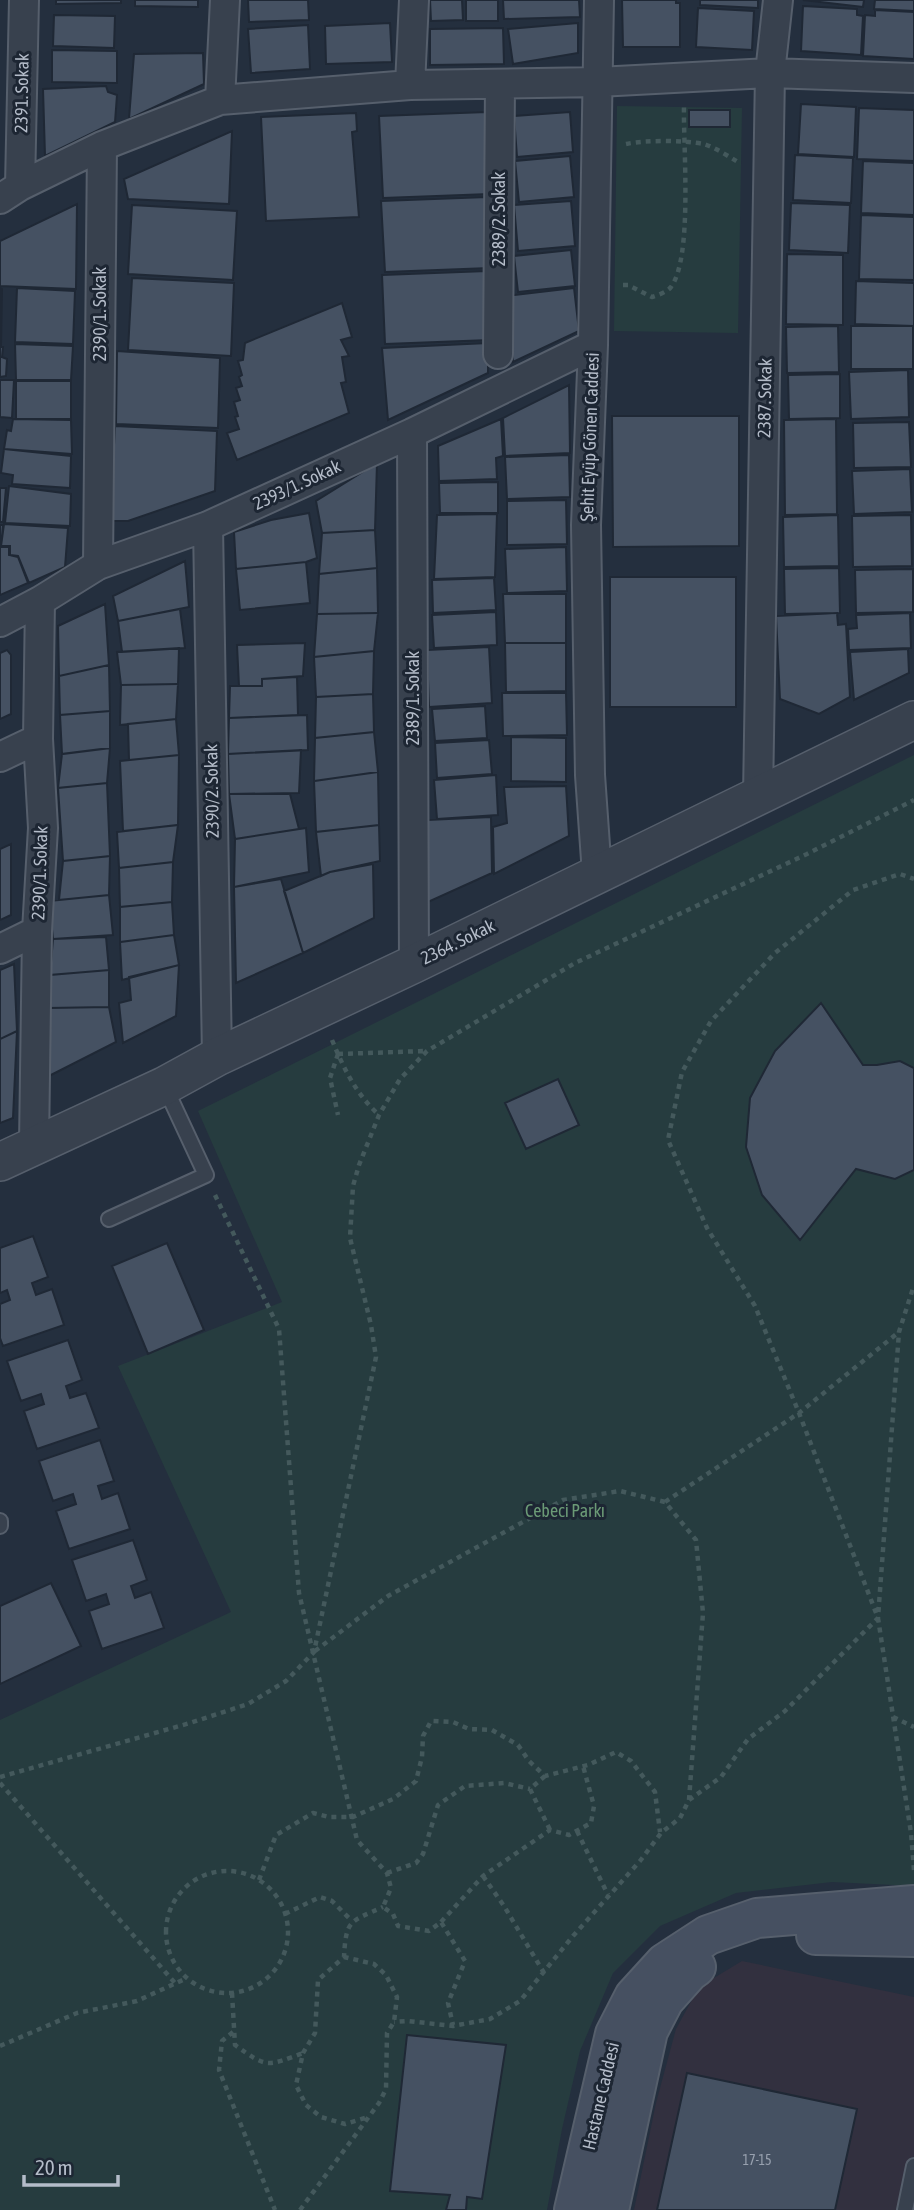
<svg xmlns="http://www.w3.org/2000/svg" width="914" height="2210" font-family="'Asap Condensed',sans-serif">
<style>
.medical{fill:#32303f}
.green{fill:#263c3f}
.building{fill:#455162;stroke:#1f2835;stroke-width:2}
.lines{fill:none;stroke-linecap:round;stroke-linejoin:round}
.service-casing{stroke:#565f6c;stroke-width:18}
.minor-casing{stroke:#565f6c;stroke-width:32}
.tertiary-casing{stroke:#565f6c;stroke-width:40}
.secondary-casing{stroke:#565f6c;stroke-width:42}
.path{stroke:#44595c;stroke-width:4.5;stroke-dasharray:5 5;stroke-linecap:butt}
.service{stroke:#38414e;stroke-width:14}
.minor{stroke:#38414e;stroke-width:28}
.tertiary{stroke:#38414e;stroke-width:37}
.secondary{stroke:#465061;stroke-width:38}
.labels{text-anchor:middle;stroke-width:6;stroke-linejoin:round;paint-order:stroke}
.number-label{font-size:14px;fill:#98a1af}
.street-label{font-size:18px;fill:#b4bcc9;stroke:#1d2633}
.park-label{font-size:18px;fill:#6b9a76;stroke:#1d2633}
</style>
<rect width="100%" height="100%" fill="#242f3e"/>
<path class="medical" d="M742 1961 914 1997V2210H634L656 2103 676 2029 699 1987Z"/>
<path class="green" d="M617 106 742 108 738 333 614 331Z
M914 755V1886L832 1882 736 1893 660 1926 613 1973 580 2051 562 2129 547 2210H0V1720L231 1612 118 1366 282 1302 198 1111Z"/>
<path class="building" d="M56 0H121V3L56 4Z
M135 0H198V7L135 6Z
M248 0H308L309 20 249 22Z
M430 0H462L463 20 431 21Z
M466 0H498V21H466Z
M503 0H579L580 17 504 19Z
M622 0H676V3H680V47H623Z
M700 0H758V8L700 5Z
M803 0H864L863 7Z
M875 0H914V11L874 9Z
M803 6 857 9V15L863 16 861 55 801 51Z
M698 8 754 11 752 50 696 47Z
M875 10 914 12V59L863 56 865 15 875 16Z
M54 15 115 16 114 48 53 46Z
M390 23 392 62 326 64 325 26Z
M578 23V53L513 64 508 29Z
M308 25 310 69 251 73 248 29Z
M503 28 504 64 430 65V29Z
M52 50 117 51V83L52 82Z
M203 53 204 84 129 119 134 54Z
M106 86 108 92 117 95 115 122 45 156 43 89Z
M801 104 856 107 854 157 798 154Z
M859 108 914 110V161L857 159Z
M689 110H730V127H689Z
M487 112 490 194 383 198 379 116Z
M570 112 573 152 517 157 514 116Z
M356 113 357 131 352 132 359 217 266 221 261 117Z
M232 131 229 204 128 199 124 179Z
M795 155 853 158 851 203 793 200Z
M570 156 574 197 519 202 515 161Z
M863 161 914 163V215L861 213Z
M487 197 490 268 385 272 381 201Z
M571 201 575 246 518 251 514 205Z
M791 203 850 205 848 253 789 250Z
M77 204 76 289 0 286V241Z
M132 205 237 211 233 280 128 274Z
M861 215 914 217V280L859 279Z
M571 250 575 286 518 292 514 256Z
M787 254 843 255V325L786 324Z
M487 271 490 340 385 344 382 275Z
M132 278 234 283 231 356 128 350Z
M856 281 914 283V326L855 324Z
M0 288 2 289 1 345H0Z
M17 288 75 291 73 344 15 342Z
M574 288 579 331 513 362 506 296Z
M342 303 352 337 341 340 349 356 342 357 346 382 341 383 349 413 237 460 227 433 239 429 235 417 238 416 234 402 240 400 236 388 242 386 239 377 242 375 238 361 243 360 245 343Z
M838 326 839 372 787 373 786 327Z
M851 326H913V369H851Z
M488 343V373L388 420 382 348Z
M15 344 73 346 71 380H16Z
M0 347H3L2 357 7 359 6 376 0 377Z
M117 351 220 358 218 428 116 424Z
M908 370 909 417 851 419 849 372Z
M840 374V418L789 419 788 375Z
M0 380H14L12 418 0 417Z
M16 381H71V419H16Z
M569 385 570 453 505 456 503 418Z
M612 416H739V546L613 547Z
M13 419 71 420 72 454 4 449 7 430 11 431Z
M501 419 503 456 496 458 497 479 439 481 438 446Z
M836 419 837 514 785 515 784 420Z
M909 422 911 467 854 468 853 423Z
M115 426 217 431 215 491 128 521H110Z
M4 449 71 456 70 488 12 484 13 475 1 473Z
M569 455 570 497 507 499 505 457Z
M377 463 375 530 322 533 316 501Z
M910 469 912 512 854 514 852 471Z
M498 482V513H440L439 483Z
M9 486 71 494 70 526 5 523Z
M0 488H6L3 522H0Z
M566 500 567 544 507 545V501Z
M309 513 317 558 306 562 236 569 234 532 271 520Z
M497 514 495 577 434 579 437 515Z
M838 515 839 566 784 567 783 517Z
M911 515 912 566 853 567 852 516Z
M4 524 68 528 65 567 29 583 18 556 10 555V546H1Z
M0 525H3L1 547H9V555L18 557 28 583 0 595Z
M375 530 377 568 319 574 322 533Z
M566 547 567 591 507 593 505 549Z
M185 561 189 607 118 621 113 596Z
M306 562 310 603 240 610 236 569Z
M377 568 378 613 317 614 319 574Z
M839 568 840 613 785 614 784 569Z
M913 569V612L856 613 855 570Z
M610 577H736V707H610Z
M494 578 496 610 433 613 432 580Z
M503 594H566V643H505Z
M105 604 109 665 59 676 58 626Z
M180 609 185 648 122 652 118 621Z
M496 612 497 645 434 648 432 615Z
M378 613 374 651 314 657 317 614Z
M837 613 838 625 846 624 850 697 819 714 780 699 776 616Z
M910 613 911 648 849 650 848 629 857 628 856 615Z
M305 643 303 676 262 679V686H239L237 645Z
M505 643H566V691L506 692Z
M489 647 492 703 429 707 427 650Z
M179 648 178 684 121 685 117 652Z
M908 649 909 673 854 700 850 652Z
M7 650 11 655V714L0 719V653Z
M374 651 373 694 316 697 314 657Z
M109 665 110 711 60 715 59 676Z
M297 677 298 715 229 718 230 686H262V679Z
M178 684 176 719 120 725 121 685Z
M502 693H566L567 735 503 736Z
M373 694 374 732 315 738 316 697Z
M485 706 487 738 435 741 432 709Z
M110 711V748L62 754 60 715Z
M307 715 308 750 228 754 229 718Z
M176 719 179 755 129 760 128 724Z
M374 732 378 772 314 781 315 738Z
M511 737 566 738V782L511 781Z
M489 740 492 774 437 778 435 743Z
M110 748 107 783 58 788 62 754Z
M301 750 299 793 229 794 228 754Z
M179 755 178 825 123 831 120 761Z
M378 772 379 825 316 832 314 781Z
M496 775 498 815 437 819 434 780Z
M107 783 110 856 63 861 58 788Z
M566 786 569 836 494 874 493 827 507 823 504 787Z
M229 794H290L299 829 235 839Z
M491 817 492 873 428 902 427 820Z
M178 825 173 862 119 868 117 832Z
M379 825 380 861 330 872 321 876 316 832Z
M306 828 309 872 234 887 235 839Z
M11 844V915L0 920V849Z
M110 856 109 895 59 900 63 861Z
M173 862 172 902 120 907 119 868Z
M373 864 374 918 303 953 284 891 330 872Z
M281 879 303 953 236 983 234 887Z
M109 895 113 935 53 939 49 901Z
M172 902 174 935 120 942V907Z
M174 935 179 965 122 980 120 942Z
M106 937 109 970 50 975 53 939Z
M14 964 17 1031 0 1039V970Z
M179 965 176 1016 123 1043 119 1003 131 1000 129 977Z
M109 970V1007L49 1008 50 975Z
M821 1003 863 1065H877L900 1061 914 1068V1170L895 1179 856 1169 800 1240 762 1195 746 1147 750 1098 775 1051Z
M109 1007 116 1042 49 1076V1008Z
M17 1031 13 1118 0 1123V1039Z
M558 1079 579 1125 526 1149 505 1103Z
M33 1236 48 1277 32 1283 36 1295 52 1289 64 1325 3 1346 0 1338V1304L10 1300 7 1290 0 1293V1248Z
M167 1243 204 1330 148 1354 112 1266Z
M68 1340 82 1380 66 1386 70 1398 86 1393 99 1428 37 1449 24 1411 44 1404 41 1394 21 1401 7 1361Z
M100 1440 114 1481 98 1486 102 1499 118 1493 130 1529 69 1549 56 1511 76 1504 73 1494 53 1501 39 1461Z
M133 1540 147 1580 131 1586 135 1598 151 1592 164 1628 102 1649 89 1611 109 1604 106 1594 86 1601 72 1560Z
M51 1583 81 1646 0 1684V1606Z
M407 2035 506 2045 482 2199 467 2197 466 2210H446L450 2195 390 2191Z
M687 2073 857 2109 835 2210H657Z"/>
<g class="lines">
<g class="service-casing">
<path id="service" d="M109 1219 206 1175 165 1087
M0 1521V1526
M905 2210 914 2166"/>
</g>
<g class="minor-casing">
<path id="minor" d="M410 85 414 0
M220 100 225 0
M20 186 24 0
M0 199 20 186 102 146 220 100 410 85 598 82 770 73 914 78
M498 354 500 84
M412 433 414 964
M208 526 217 1057
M98 565 102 146
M0 622 40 601 98 565 208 526 412 433 593 345
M0 757 38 739
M758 796 770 73 778 0
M597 874 590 775 586 525 593 345 599 0
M0 949 37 931
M34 1145 37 931 43 828 38 739 40 601"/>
</g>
<g class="tertiary-casing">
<path id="tertiary" d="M0 1162 164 1086 217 1057 414 964 914 720"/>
</g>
<g class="secondary-casing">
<path id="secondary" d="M816 1935 914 1937
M574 2210 615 2034 634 1997 665 1963 708 1935 757 1918 914 1905
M609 2210 648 2031 664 2000 689 1972 696 1967"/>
</g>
<path class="path" d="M626 144C645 140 684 140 704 144 716 148 728 156 738 162
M623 285H628L652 297C658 295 667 292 671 287 693 257 683 146 684 106
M332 1040C344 1069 356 1094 379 1115
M338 1054 426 1051
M338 1054 330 1078 338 1115
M215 1195 279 1329 299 1593 357 1840 387 1873 391 1888 383 1907 393 1914 398 1926 429 1931 441 1922 465 1961 448 2003 453 2025
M665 1502 799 1413 899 1332
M315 1651 388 1596 563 1500 620 1491 665 1502 696 1540 703 1613 689 1800 680 1818 661 1833 640 1861 573 1936 520 2001 490 2019 453 2026 408 2021 394 2022
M893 1717 914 1727
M545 1776 530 1789 550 1830
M0 1777 190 1723 248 1704 286 1681 314 1652 376 1357 371 1325 350 1238 353 1186 359 1165 379 1115 400 1079 427 1051 575 963 807 854 914 800
M0 1783 175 1983
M689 1800 721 1777 748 1739 785 1711 878 1618 899 1332 914 1285
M577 1831 608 1895
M914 1870 911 1833 878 1618 799 1413 755 1306 707 1228 668 1140 682 1072 711 1021 775 953 853 890 900 874 914 879
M166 1932a61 61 0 1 1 122 0a61 61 0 1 1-122 0Z
M387 1873 416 1863 423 1854 438 1805 465 1786 504 1783 530 1789
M483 1876 504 1906 544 1973
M259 1880 276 1835 313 1813 329 1817H353L393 1799 416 1781 422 1757 423 1736 431 1721 453 1722 469 1729 492 1730 518 1745 529 1761 545 1776 588 1765 616 1752 631 1761 655 1792 660 1832
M285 1914 320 1897 332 1901 352 1921
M441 1922 483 1876 550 1830 569 1835 591 1823 594 1806 583 1766
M232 1993 235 2045C268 2069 267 2066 303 2053
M233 2032 222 2041 219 2070 275 2210
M0 2046 77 2013 137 2001 187 1978
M365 2118 345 2124 321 2117 306 2105 296 2085 303 2053 315 2033 318 1980 344 1957C346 1919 350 1922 383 1907
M300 2210 379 2103 386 2089 387 2033 394 2022 397 1997 386 1975 374 1964 344 1957"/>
<use href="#service" class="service"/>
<use href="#minor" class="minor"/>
<use href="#tertiary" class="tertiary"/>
<use href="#secondary" class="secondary"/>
</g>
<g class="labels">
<g class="number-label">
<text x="757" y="2165">17-15</text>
</g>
<g class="street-label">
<text transform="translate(22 93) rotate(-89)" y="6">2391. Sokak</text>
<text transform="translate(499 219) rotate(-90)" y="6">2389/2. Sokak</text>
<text transform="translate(100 314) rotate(-90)" y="6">2390/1. Sokak</text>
<text transform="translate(765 398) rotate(-89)" y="6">2387. Sokak</text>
<text transform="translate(590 437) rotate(-88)" y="6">Şehit Eyüp Gönen Caddesi</text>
<text transform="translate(297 485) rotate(-25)" y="6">2393/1. Sokak</text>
<text transform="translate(413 698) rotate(-90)" y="6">2389/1. Sokak</text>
<text transform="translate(212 791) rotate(-91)" y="6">2390/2. Sokak</text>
<text transform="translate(40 873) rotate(-88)" y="6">2390/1. Sokak</text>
<text transform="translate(458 942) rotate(-26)" y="6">2364. Sokak</text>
<text transform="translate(601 2096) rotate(-77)" y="6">Hastane Caddesi</text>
</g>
<g class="park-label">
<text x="565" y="1517">Cebeci Parkı</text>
</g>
</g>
<path d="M24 2175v10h94v-10" fill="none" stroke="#b4bcc9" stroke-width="3.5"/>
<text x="35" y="2175" font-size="21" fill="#b4bcc9" stroke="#1d2633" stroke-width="5" paint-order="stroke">20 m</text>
</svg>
